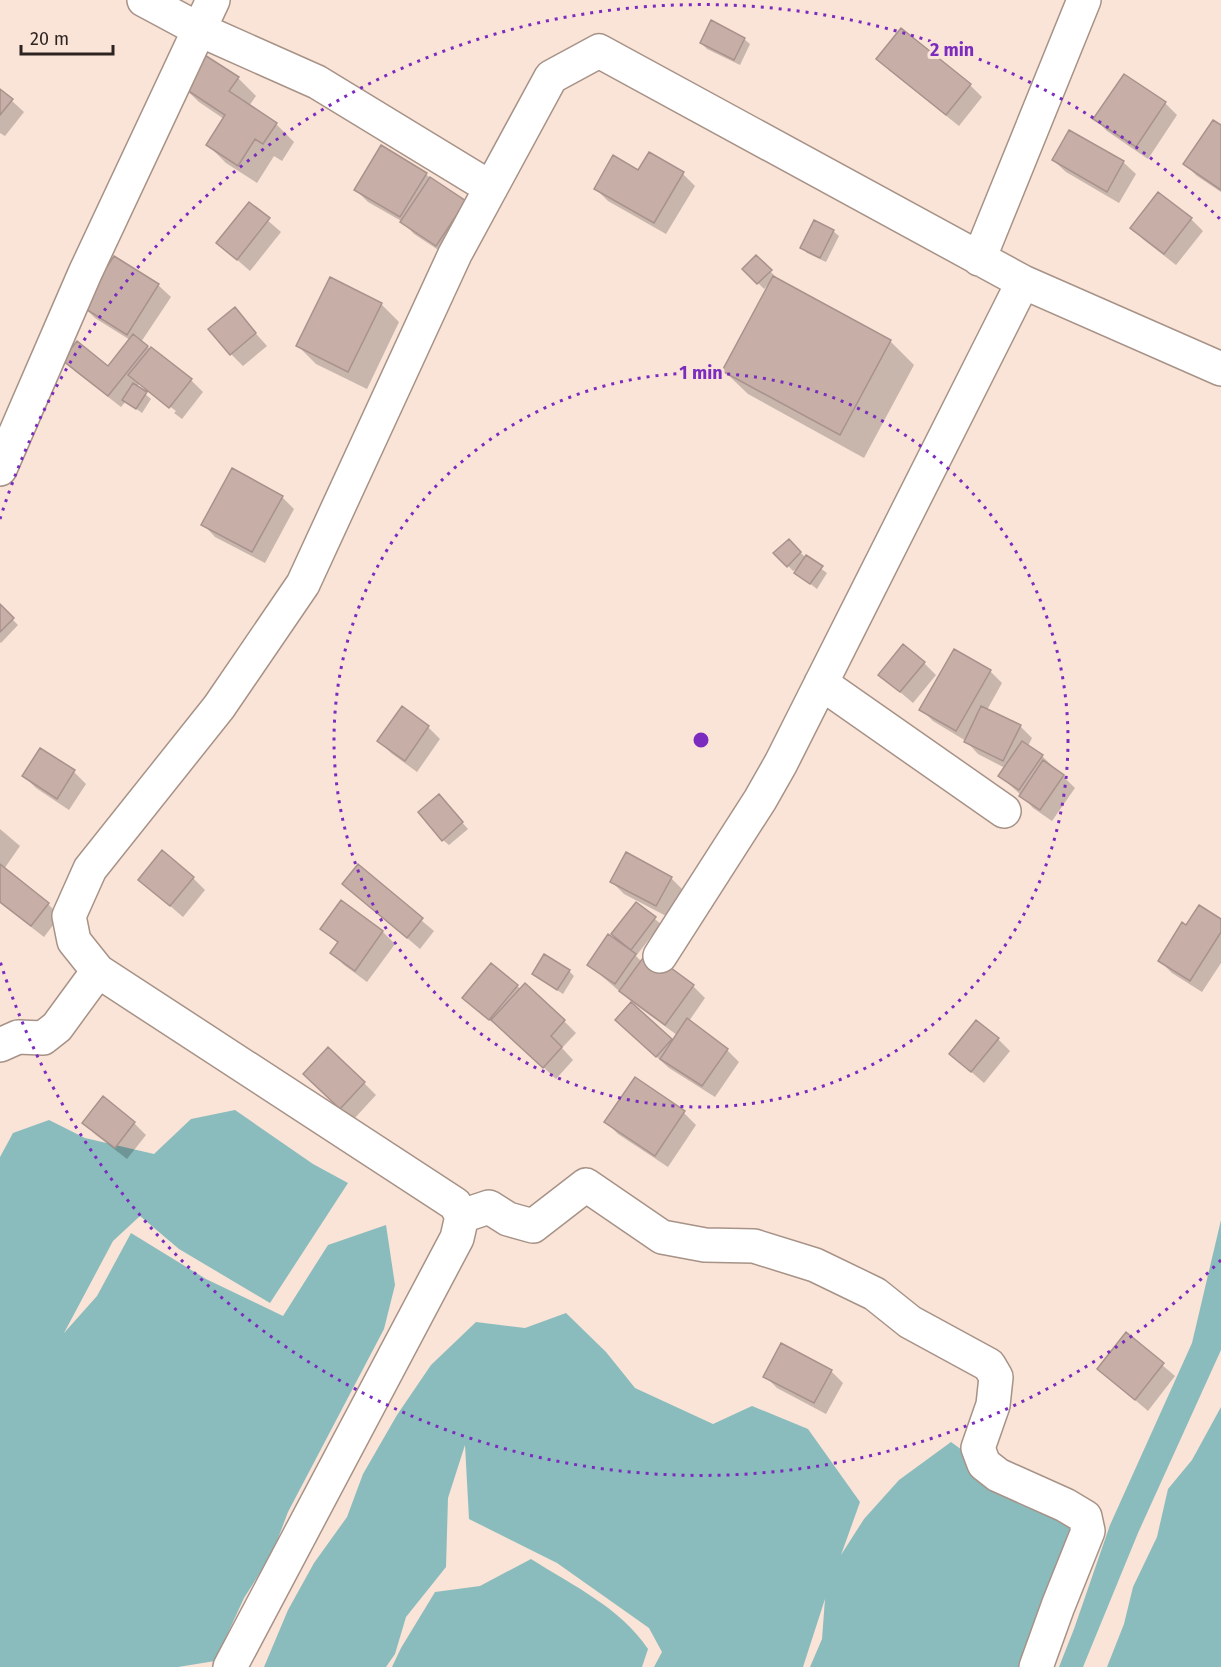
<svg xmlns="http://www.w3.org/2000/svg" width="1221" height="1667" font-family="'Fira Sans',sans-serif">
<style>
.water{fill:#8abcbd}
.shadow{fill:#0003}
.building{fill:#c7afa8;stroke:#a9928c;stroke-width:1.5}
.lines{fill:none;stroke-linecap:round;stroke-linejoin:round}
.minor-casing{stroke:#a79287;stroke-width:36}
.minor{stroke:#fff;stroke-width:33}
.ring{fill:none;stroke:#7b2cbf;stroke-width:3;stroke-dasharray:3 6}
.centre{fill:#7b2cbf;stroke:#fae3d7;stroke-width:3}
.ring-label{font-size:18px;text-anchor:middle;font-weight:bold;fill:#7b2cbf;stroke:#fae3d7;stroke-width:6;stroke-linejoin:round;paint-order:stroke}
</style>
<rect width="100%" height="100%" fill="#fae3d7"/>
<path class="water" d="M235 1110 313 1164 348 1183 270 1303 179 1249 140 1216 113 1241 64 1333 97 1296 131 1233 206 1279 283 1316 328 1245 386 1225 395 1285 384 1329 288 1512 272 1554 244 1598 215 1661 178 1667H0V1157L13 1133 49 1120 85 1138 154 1154 191 1119Z
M1221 1220V1350L1138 1533 1083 1667H1059L1074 1629 1110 1525 1192 1343Z
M566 1313 606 1352 635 1388 713 1424 752 1406 808 1429 860 1502 841 1555 864 1519 899 1480 951 1442 990 1470 1084 1526 1038 1667H810L822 1639 825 1599 803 1667H654L662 1652 649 1628 557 1563 469 1519 465 1445 448 1498 446 1567 406 1617 395 1654 386 1667H264L288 1610 314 1563 347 1517 363 1474 397 1415 431 1365 476 1322 525 1328Z
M1221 1407V1667H1107L1124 1624 1133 1587 1157 1537 1168 1489 1192 1460Z
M531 1559C572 1585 621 1608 648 1649L642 1667H392L401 1648 435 1592 480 1586Z"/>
<path class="shadow" d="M744 39 750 44 740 65 707 49 701 43Z
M878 59 970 85 982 97 959 126 890 71Z
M1124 76 1165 103 1177 115 1148 159 1107 131 1095 119Z
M238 78 256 96 249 106 276 124 294 142 282 161 274 156 257 183 226 163 208 145 224 119 199 102 180 84Z
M0 90 24 112 5 136 0 133Z
M1221 127V192L1197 176 1185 164Z
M1070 132 1123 162 1136 174 1119 203 1066 172 1053 160Z
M638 172 683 174 695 186 666 234 608 201 595 188Z
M426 174 433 181 465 202 449 257 414 234 403 222 368 202 356 190Z
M249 204 281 232 250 271 218 243Z
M1191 219 1203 231 1176 265 1144 240 1132 228Z
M833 231 839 236 826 262 807 253 802 248Z
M756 257 776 277 775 279 890 341 914 365 864 458 748 394 724 371 771 282 764 289 744 269Z
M115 258 158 285 171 297 141 342 191 380 203 392 182 419 174 413 176 411 139 384 137 387 151 399 142 413 126 401 121 407 76 372 64 360 109 368 130 340 95 318 83 306Z
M381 304 399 322 367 389 316 364 298 346Z
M234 309 267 346 243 366 231 354Z
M282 497 294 509 265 563 215 537 203 524Z
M789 541 806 558 827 573 817 589 796 573 800 567 793 571 776 553Z
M0 607 18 625 1 643 0 642Z
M924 663 936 675 913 703 880 675Z
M990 671 1002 683 987 710 1020 726 1032 738 1028 746 1042 756 1075 788 1052 821 1033 808 1021 795 1000 776 1005 768 978 754 966 741 933 721 921 709Z
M402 709 428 727 440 739 417 772 391 753 379 741Z
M41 750 74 772 86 784 69 810 36 788 24 776Z
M444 802 468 829 449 845 443 840Z
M0 829 20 846 4 869 48 904 60 916 44 937 0 903Z
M358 867 434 931 420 949 344 884Z
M193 878 205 890 183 917 140 880Z
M671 878 683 890 668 917 624 894 612 882Z
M636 904 661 924 636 956 642 962 649 953 693 986 705 998 689 1021 727 1050 739 1062 715 1097 669 1068 629 1032 631 1005 673 1042 677 1035 633 1003 589 965 626 949Z
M1221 921V963L1202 992 1172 973 1160 961 1187 927Z
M322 929 383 932 395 944 367 982 344 965 332 953 339 944Z
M569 971 574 976 563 994 533 974Z
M517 986 564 1021 576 1033 562 1048 573 1060 556 1079 503 1030 476 1010Z
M998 1039 1010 1051 984 1083 951 1054Z
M635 1079 684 1113 696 1125 668 1167 618 1134 606 1122Z
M364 1083 376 1095 353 1120 317 1086Z
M84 1123H134L146 1135 127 1159 96 1135Z
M1126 1334 1175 1376 1148 1411 1099 1369Z
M831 1371 843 1383 826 1414 777 1388 765 1376Z"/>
<path class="building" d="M711 20 745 38 734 60 700 43Z
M901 28 971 84 946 115 876 59Z
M200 52 239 77 229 91 277 123 263 144 255 139 238 166 206 145 225 115 178 84Z
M1124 74 1166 102 1136 147 1093 119Z
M0 89 13 99 0 115Z
M1213 120 1221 125V190L1183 164Z
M1069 130 1124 161 1107 192 1052 160Z
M381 145 427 173 400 217 354 190Z
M649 152 684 172 654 223 594 189 613 155 638 170Z
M430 177 466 201 436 246 400 222Z
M1158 192 1192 218 1164 254 1130 228Z
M249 202 270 218 237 260 216 243Z
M814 220 834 230 820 258 800 248Z
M756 255 772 270 757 284 742 269Z
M114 256 159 284 127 335 81 306Z
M773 276 891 340 840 435 722 371Z
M330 277 382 303 348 372 296 346Z
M235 307 256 333 230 355 208 329Z
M133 334 148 346 108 396 62 360 77 341 108 366Z
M151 347 192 379 169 408 128 375Z
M133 383 147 392 136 409 122 400Z
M232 468 283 496 252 552 201 525Z
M789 539 801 552 787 567 773 553Z
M806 555 823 566 810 584 794 573Z
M0 604 14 618 0 632Z
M903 644 925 662 900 692 878 675Z
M954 649 991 670 956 731 919 710Z
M402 706 429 726 405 761 377 741Z
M981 706 1021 725 1003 761 964 742Z
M1022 741 1043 755 1019 790 998 776Z
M40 748 75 770 57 799 22 776Z
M1043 760 1064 775 1040 810 1019 796Z
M439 794 463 822 442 841 418 812Z
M162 850 194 877 170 906 138 880Z
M626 852 672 877 656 906 610 882Z
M0 864 49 903 31 926 0 902Z
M358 864 423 918 407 938 342 884Z
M341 900 383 931 355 971 330 953 338 942 320 929Z
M636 902 656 917 631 950 611 934Z
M1199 905 1221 919V932L1190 981 1158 961 1182 922 1186 925Z
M608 934 636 954 615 984 587 965Z
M648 951 694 985 665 1025 619 991Z
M544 954 570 970 557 990 532 974Z
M491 963 518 985 489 1020 462 998Z
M525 983 565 1020 551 1036 562 1047 543 1068 491 1020Z
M631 1002 672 1039 656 1057 615 1020Z
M687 1018 728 1049 702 1086 660 1059Z
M976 1020 999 1038 971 1072 949 1054Z
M328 1047 365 1082 340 1109 303 1074Z
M635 1077 685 1111 655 1156 604 1122Z
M103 1096 135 1122 115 1148 82 1123Z
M1126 1332 1164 1363 1135 1400 1097 1369Z
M781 1343 832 1370 814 1403 763 1377Z"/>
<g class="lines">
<g class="minor-casing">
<path id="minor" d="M144 0 198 29 317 82 491 188
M979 259 1084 0
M0 469 85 273 213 0
M821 683 1004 811
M660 956 760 800 781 763 1023 282
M0 1045 18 1037 43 1038 57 1027 98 971
M462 1216 489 1207 508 1219 533 1226 586 1185 662 1237 705 1245 754 1246 815 1265 875 1294 910 1322 989 1365 996 1377 993 1405 978 1448 984 1464 998 1475 1065 1505 1085 1517 1088 1531 1058 1606 1036 1667
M230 1667 457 1238 462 1216 455 1204 98 971 74 941 69 916 90 869 219 707 303 584 455 254 551 77 599 51 1023 282 1221 369"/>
</g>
<use href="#minor" class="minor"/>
</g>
<g class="ring">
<circle cx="701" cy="740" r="367"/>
<path d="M1221 1260A735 735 0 0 1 0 961M0 519A735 735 0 0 1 1221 220"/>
</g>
<circle cx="701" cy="740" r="9" class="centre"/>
<g class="ring-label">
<text x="952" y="56">2 min</text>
<text x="701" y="379">1 min</text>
</g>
<path d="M21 45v9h92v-9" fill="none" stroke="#2c2420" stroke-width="3"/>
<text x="30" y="45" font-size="18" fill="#2c2420" stroke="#fae3d7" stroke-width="4.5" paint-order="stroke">20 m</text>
</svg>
